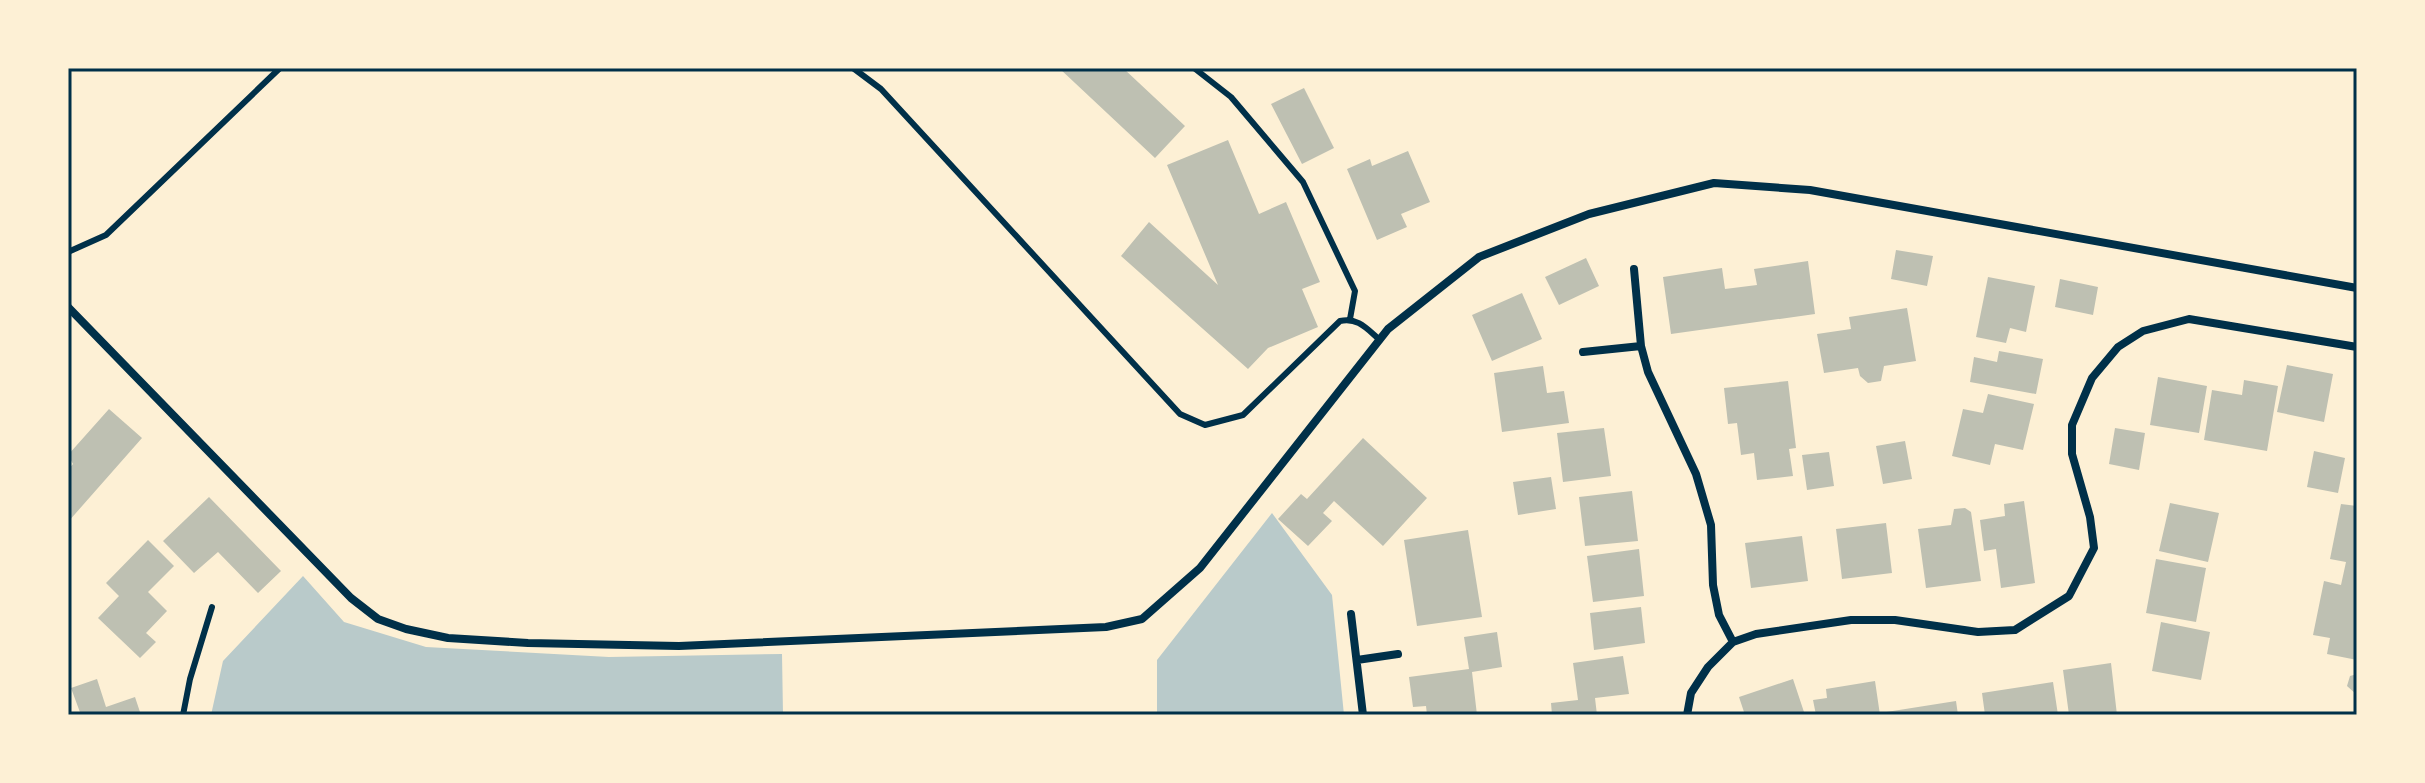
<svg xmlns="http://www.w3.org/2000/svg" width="2425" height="783" font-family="'Space Grotesk',sans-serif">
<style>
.green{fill:#b9caca}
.building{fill:#bec0b2}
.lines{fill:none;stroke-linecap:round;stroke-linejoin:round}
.service{stroke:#003049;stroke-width:6}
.minor{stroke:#003049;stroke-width:8}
.neatline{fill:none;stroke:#003049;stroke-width:3}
</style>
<rect width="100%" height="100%" fill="#fdf0d5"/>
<path class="green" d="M1272 513 1332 595 1344 715H1157V660Z
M303 576 344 622 426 647 609 657 782 654 783 715H211L223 661Z"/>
<path class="building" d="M1059 68H1123L1185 126 1155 158Z
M1304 88 1334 148 1302 164 1271 104Z
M1228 140 1259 214 1286 202 1320 282 1302 289 1318 327 1268 348 1248 369 1121 256 1149 222 1218 285 1167 165Z
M1408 151 1430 202 1401 214 1407 227 1377 240 1347 169 1370 159 1372 166Z
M1896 250 1933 256 1927 286 1891 279Z
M1586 258 1599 286 1559 305 1545 277Z
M1808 261 1815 314 1671 334 1663 277 1722 268 1725 289 1757 285 1754 269Z
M1988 277 2035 286 2026 332 2010 328 2006 343 1976 337Z
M2060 279 2098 287 2093 315 2055 307Z
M1522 293 1542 339 1492 361 1472 315Z
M1907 308 1916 361 1884 366 1881 381 1868 383 1860 376 1858 368 1824 373 1817 334 1851 329 1849 317Z
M1999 351 2043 359 2036 394 1970 382 1974 357 1997 362Z
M2287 365 2333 374 2324 422 2277 412Z
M1543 366 1547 393 1564 391 1569 423 1502 432 1494 373Z
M2158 377 2207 386 2199 433 2150 425Z
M2244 380 2278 386 2267 451 2204 440 2212 390 2242 395Z
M1788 381 1796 448 1789 449 1793 476 1757 480 1754 453 1741 455 1737 423 1728 424 1724 388Z
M1988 394 2034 404 2023 450 1995 444 1990 465 1952 456 1963 409 1983 413Z
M109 409 142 438 68 522V470L73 464 68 455Z
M1604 428 1611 476 1563 482 1557 433Z
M2115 428 2145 433 2139 470 2109 464Z
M1363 438 1427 498 1383 546 1334 501 1323 513 1332 521 1308 546 1278 519 1301 494 1307 499Z
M1905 441 1912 479 1883 484 1876 446Z
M2314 451 2345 458 2338 493 2307 487Z
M1829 452 1834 486 1807 490 1802 455Z
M1551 477 1556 509 1518 515 1513 482Z
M1632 491 1638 541 1585 546 1579 497Z
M209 497 281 571 258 593 218 552 194 573 163 541Z
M2024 501 2035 583 2001 588 1996 549 1984 551 1980 520 2005 516 2004 504Z
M2170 503 2219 513 2208 562 2159 551Z
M2341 504 2357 506V660L2327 654 2330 638 2313 635 2324 581 2341 585 2346 562 2330 559Z
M1965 508 1971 512 1981 581 1926 588 1918 529 1951 525 1954 509Z
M1886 523 1892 573 1842 579 1836 529Z
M1468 530 1482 617 1417 626 1404 540Z
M1802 536 1808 581 1751 588 1745 543Z
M148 540 174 566 148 592 167 611 146 633 156 642 140 658 98 618 119 596 106 583Z
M1639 549 1644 596 1593 602 1587 556Z
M2156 559 2206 568 2196 622 2146 613Z
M1641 607 1645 643 1594 650 1590 613Z
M2161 622 2210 632 2201 680 2152 671Z
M1497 632 1502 667 1472 672 1477 715H1427L1426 706 1413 707 1409 677 1469 669 1464 637Z
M1623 656 1629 694 1595 698 1597 715H1552L1551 703 1578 700 1573 663Z
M2111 663 2117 715H2069L2063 670Z
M2357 674V695L2347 686 2350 676Z
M97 679 106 707 135 697 141 715H81L71 688Z
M1793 679 1805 715H1745L1739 697Z
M1875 681 1880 715H1816L1813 700 1827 698 1826 689Z
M2053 682 2058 715H1985L1982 693Z
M1956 701 1958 715H1881L1880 713Z"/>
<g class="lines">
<path class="service" d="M853 68 881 89 1180 414 1205 425 1243 415 1340 321C1358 317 1367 329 1380 340
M1194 68 1231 97 1303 182 1355 291 1350 319
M68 252 106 235 280 68
M183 715 190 679 212 607"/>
<path class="minor" d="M1634 269 1641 346 1648 372 1696 474 1711 525 1713 585 1719 615 1733 642
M68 307 351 598 378 619 406 629 448 638 528 643 679 646 1106 627 1142 619 1200 568 1388 329 1479 257 1589 214 1714 183 1810 190 2357 288
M1583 352 1641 346
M1351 614 1363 715
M1357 660 1398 654
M1687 715 1691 693 1708 667 1733 642 1756 634 1851 620H1895L1978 632 2015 630 2069 596 2094 548 2090 517 2072 454V425L2092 378 2118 347 2143 331 2189 319 2357 347"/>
</g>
<rect width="2425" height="783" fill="none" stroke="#fdf0d5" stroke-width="140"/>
<rect x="70" y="70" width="2285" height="643" class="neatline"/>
</svg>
